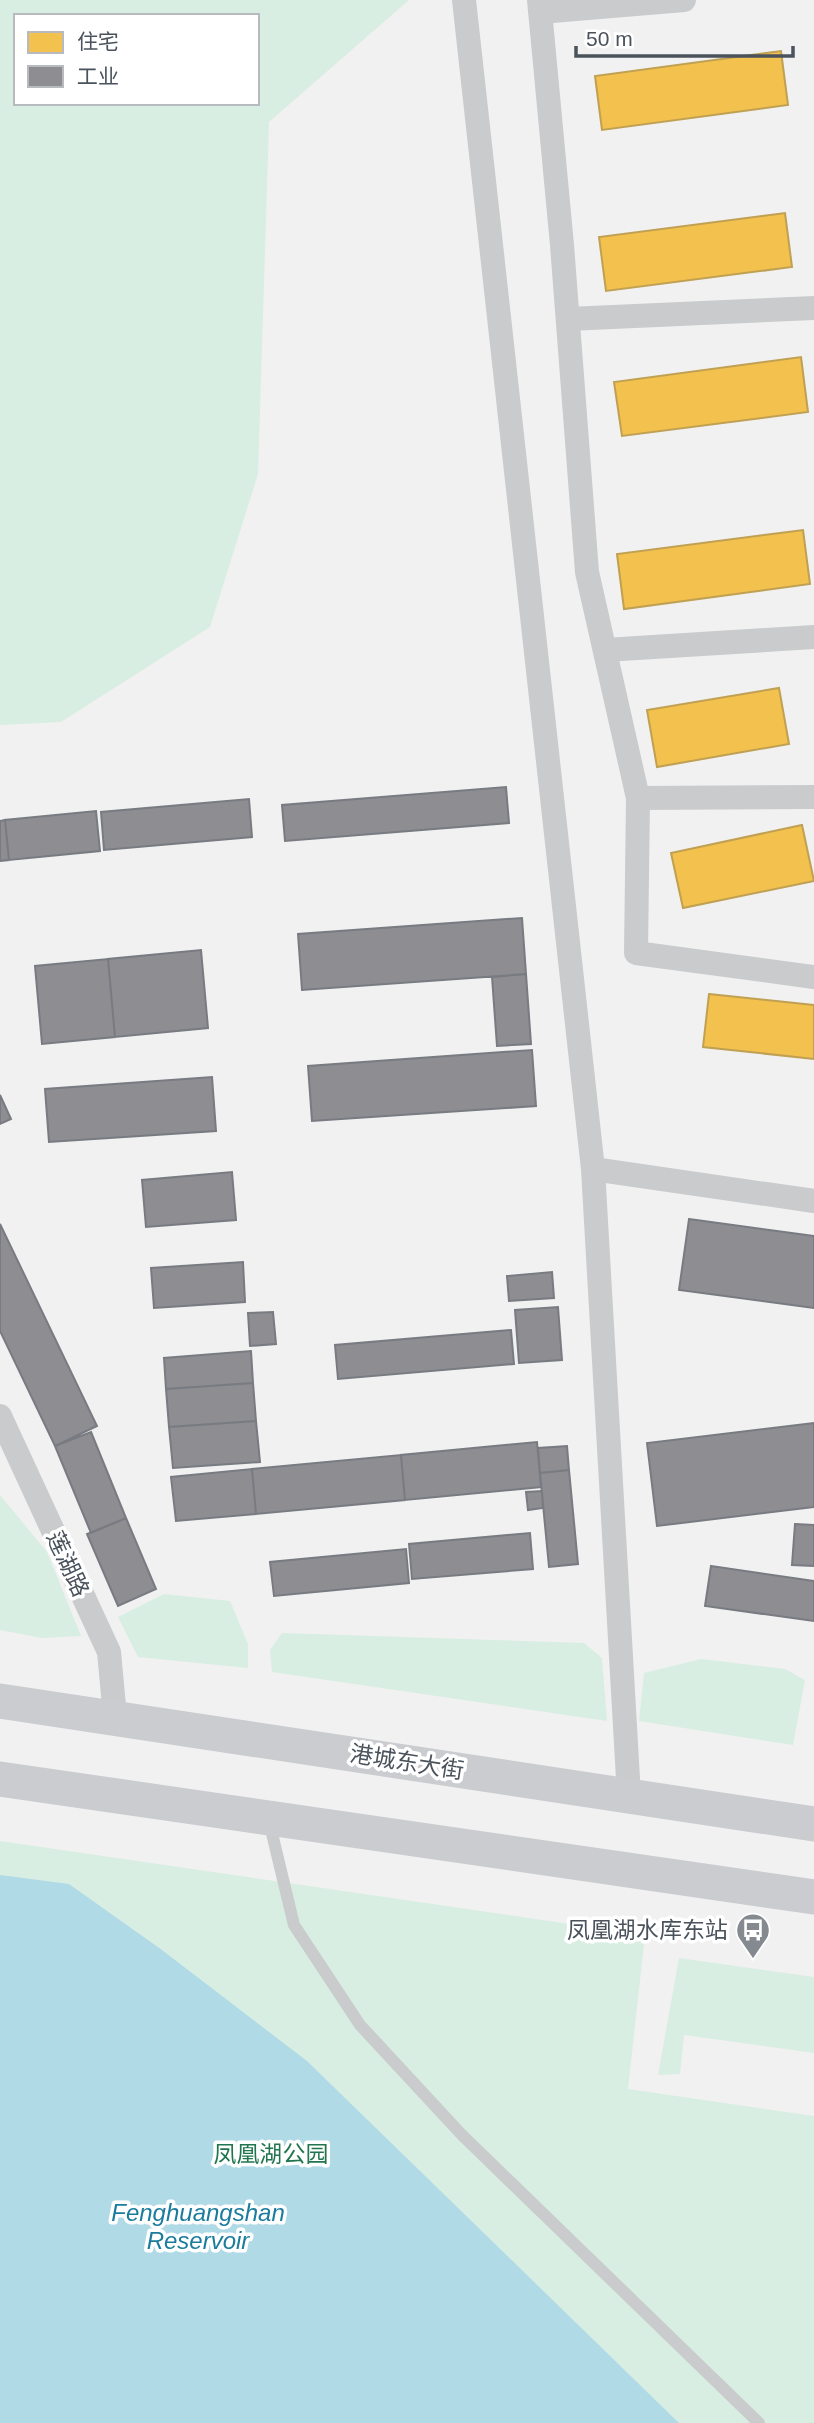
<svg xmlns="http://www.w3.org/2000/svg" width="814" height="2423" font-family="Helvetica,'Noto Sans SC',sans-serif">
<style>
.green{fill:#d8eee2;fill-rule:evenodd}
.water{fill:#b1dae7}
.homes{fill:#f2c14e;stroke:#c0a052;stroke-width:2}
.industry{fill:#8d8d92;stroke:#797b82;stroke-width:2}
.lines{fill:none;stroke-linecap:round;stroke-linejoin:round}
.lane{stroke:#c9cbcc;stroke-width:12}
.street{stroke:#c9cbcc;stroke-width:24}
.secondary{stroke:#cacccf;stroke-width:35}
.labels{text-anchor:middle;stroke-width:7;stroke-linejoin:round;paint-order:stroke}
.street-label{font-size:23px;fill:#4a525c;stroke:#fff}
.poi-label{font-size:23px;fill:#4a525c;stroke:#fff;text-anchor:end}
.park-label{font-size:23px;fill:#21764f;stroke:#fff}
.water-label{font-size:24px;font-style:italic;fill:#1b7c9d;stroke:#fff}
</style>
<rect width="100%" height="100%" fill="#f1f1f1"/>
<path class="green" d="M0 0H409L269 122 258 474 210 627 61 722 0 725ZM16 16H257V103H16Z
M0 1495 47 1552 81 1636 42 1638 0 1630Z
M164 1594 230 1601 248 1644V1668L138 1657 118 1617Z
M282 1633 584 1643 602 1658 607 1721 272 1672 270 1650Z
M701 1659 785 1669 805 1680 793 1745 639 1721 644 1673Z
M0 1841 645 1935 628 2089 814 2116V2423H0Z
M679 1958 814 1977V2053L684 2035 680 2074 658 2075Z"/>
<path class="water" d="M0 1875 69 1884 162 1950 307 2061 679 2423H0Z"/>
<path class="homes" d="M781 51 788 105 602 130 595 76Z
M785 213 792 267 606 291 599 237Z
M801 357 808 412 622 436 614 382Z
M803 530 810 584 624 609 617 554Z
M779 688 789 744 657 767 647 710Z
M802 825 814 881 683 908 671 853Z
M709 994 814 1005V1059L703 1047Z"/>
<path class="industry" d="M506 787 509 823 285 841 282 805Z
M249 799 252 837 104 850 101 812Z
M96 811 100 851 9 860 5 820Z
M5 820 9 860 0 861V821Z
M522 918 526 974 302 990 298 934Z
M201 950 208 1028 115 1037 108 959Z
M108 959 115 1037 42 1044 35 966Z
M526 974 531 1044 497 1046 492 977Z
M532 1050 536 1106 312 1121 308 1066Z
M212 1077 216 1131 49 1142 45 1089Z
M0 1095 11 1119 0 1124Z
M232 1172 236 1220 146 1227 142 1180Z
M689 1219 814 1236V1308L679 1290Z
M0 1224 97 1426 55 1446 0 1331Z
M243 1262 245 1302 154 1308 151 1268Z
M552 1272 554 1298 509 1301 507 1276Z
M558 1307 562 1360 519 1363 515 1310Z
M273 1312 276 1344 250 1346 248 1313Z
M511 1330 514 1364 338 1379 335 1345Z
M251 1351 253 1383 166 1389 164 1358Z
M253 1383 256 1421 169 1427 166 1389Z
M256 1421 260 1462 173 1468 169 1427Z
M814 1423V1507L657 1526 647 1443Z
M91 1432 126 1518 91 1533 55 1446Z
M537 1442 541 1487 405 1500 401 1455Z
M567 1446 569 1470 540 1473 538 1448Z
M401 1455 405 1500 256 1514 252 1469Z
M252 1469 256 1514 176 1521 171 1477Z
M569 1470 578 1564 549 1567 540 1473Z
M542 1491 543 1508 528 1510 526 1492Z
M126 1518 156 1589 118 1606 87 1534Z
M795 1524 814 1525V1566L792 1565Z
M530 1533 533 1569 412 1579 409 1544Z
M406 1549 409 1583 274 1596 270 1562Z
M711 1566 814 1581V1621L705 1606Z"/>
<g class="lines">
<path class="lane" d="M269 1821 294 1925 360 2025 462 2135 759 2423"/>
<path class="street" d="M464 0 593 1169
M539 0 562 245 587 572 638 798 636 953 814 977
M540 12 684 0
M568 319 814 308
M605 650 814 637
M638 798 814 797
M0 1416 109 1652 115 1717
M629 1796 593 1169 814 1201"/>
<path class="secondary" d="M0 1701 814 1824
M0 1779 814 1897"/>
</g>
<defs>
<g id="bus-pin" transform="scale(1.75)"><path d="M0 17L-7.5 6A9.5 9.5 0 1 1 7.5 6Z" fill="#848a90" stroke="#fff"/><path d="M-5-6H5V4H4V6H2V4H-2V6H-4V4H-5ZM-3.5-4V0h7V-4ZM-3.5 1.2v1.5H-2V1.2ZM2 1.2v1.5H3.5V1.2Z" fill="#fff"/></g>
</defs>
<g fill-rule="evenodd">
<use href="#bus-pin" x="753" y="1930"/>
</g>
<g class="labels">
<g class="street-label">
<text transform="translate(68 1564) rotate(65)" y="8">莲湖路</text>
<text transform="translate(407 1762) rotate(9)" y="8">港城东大街</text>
</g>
<g class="poi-label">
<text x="728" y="1938">凤凰湖水库东站</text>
</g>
<g class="park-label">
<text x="271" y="2162">凤凰湖公园</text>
</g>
<g class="water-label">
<text x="198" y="2221">Fenghuangshan<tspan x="198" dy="28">Reservoir</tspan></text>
</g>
</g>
<rect x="14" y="14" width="245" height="91" fill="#ffffff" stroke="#b7babe" stroke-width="2"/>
<rect x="28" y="32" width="35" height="21" fill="#f2c14e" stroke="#b7babe" stroke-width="2"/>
<text x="77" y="49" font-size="21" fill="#4a525c">住宅</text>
<rect x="28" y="66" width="35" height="21" fill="#8d8d92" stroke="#b7babe" stroke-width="2"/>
<text x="77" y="84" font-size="21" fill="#4a525c">工业</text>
<path d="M576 46v10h217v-10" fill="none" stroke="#4a525c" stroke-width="3.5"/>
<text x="586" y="46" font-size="21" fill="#4a525c" stroke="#ffffff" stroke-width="5" paint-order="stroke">50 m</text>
</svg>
